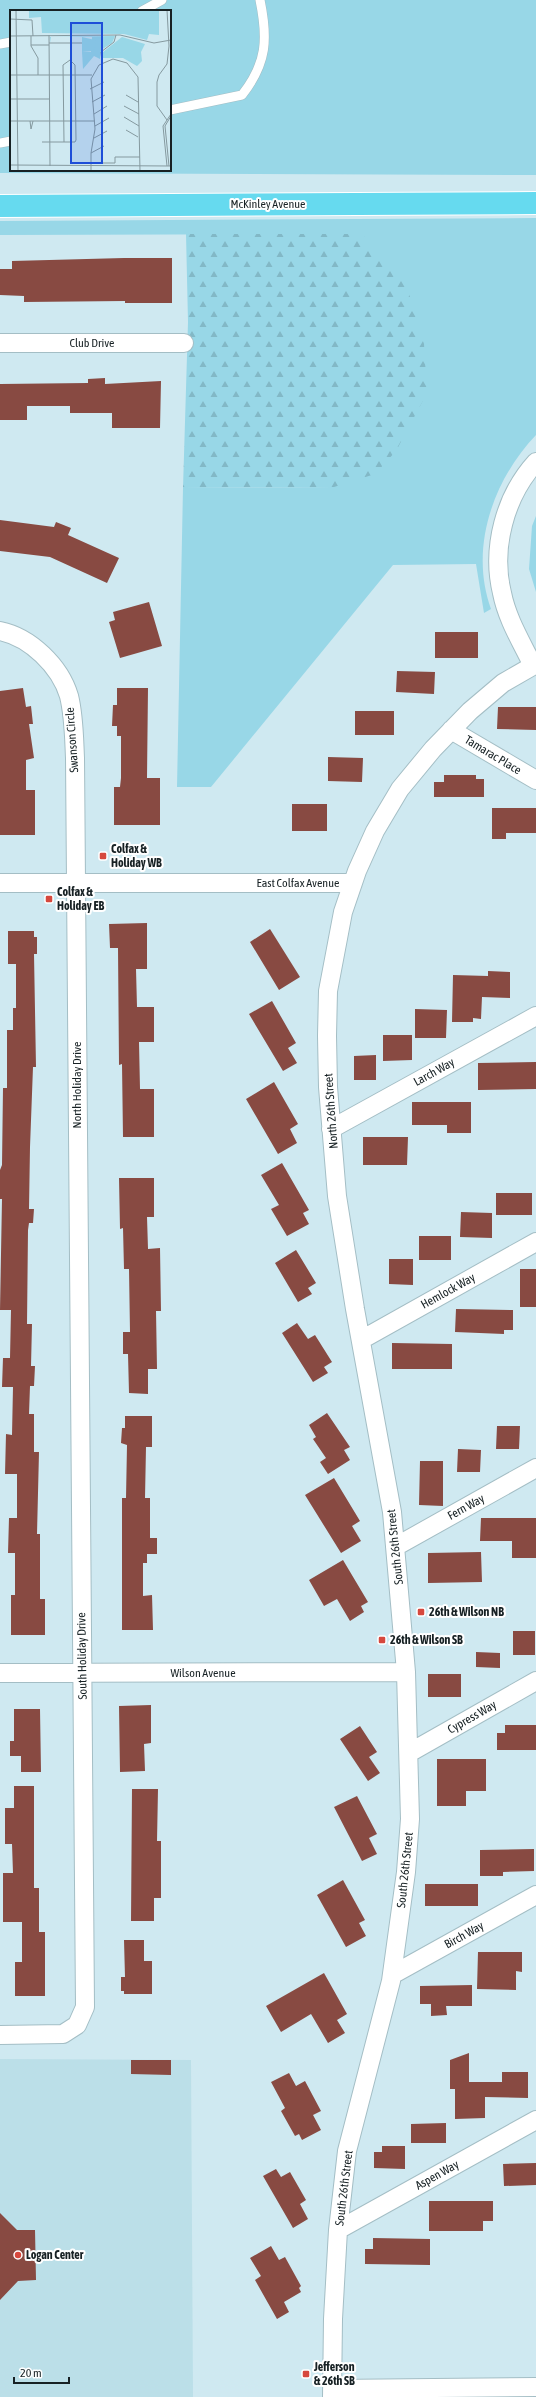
<svg xmlns="http://www.w3.org/2000/svg" width="536" height="2397" font-family="'Asap Condensed',sans-serif">
<style>
.built{fill:#bbdfe8}
.grass{fill:#98d7e7;fill-rule:evenodd}
.forest{fill:url(#forest-firs)}
.building{fill:#884a42}
.lines{fill:none;stroke-linecap:round;stroke-linejoin:round}
.lane-casing{stroke:#a4bec5;stroke-width:10}
.street-casing{stroke:#a4bec5;stroke-width:20}
.primary-casing{stroke:#fff;stroke-width:24}
.lane{stroke:#fff;stroke-width:9}
.street{stroke:#fff;stroke-width:18}
.primary{stroke:#66daef;stroke-width:22}
.poi-dot{fill:#d6483d;stroke:#fff;stroke-width:1.5}
.labels{text-anchor:middle;stroke-width:4;stroke-linejoin:round;paint-order:stroke}
.street-label{font-size:12px;fill:#172124;stroke:#fff}
.poi-label{font-size:12px;font-weight:bold;fill:#172124;stroke:#fff;text-anchor:start}
.inset-road{fill:none;stroke:#85999f;stroke-width:1}
.view{fill:#1d4ed8;fill-opacity:0.15;stroke:#1d4ed8;stroke-width:2}
.inset-edge{fill:none;stroke:#172124;stroke-width:2}
</style>
<defs>
<pattern id="forest-firs" width="22" height="20" patternUnits="userSpaceOnUse"><rect width="22" height="20" fill="#98d7e7"/><path d="M5 1l3.5 6h-7zM16 11l3.5 6h-7z" fill="#82b8c6"/></pattern>
</defs>
<rect width="100%" height="100%" fill="#cfe9f1"/>
<path class="built" d="M0 2059 191 2060 193 2397H0Z"/>
<path class="grass" d="M0 0H536V175L0 173ZM11 11H170V170H11Z
M536 218V435C493 480 469 548 491 609L484 613 476 564 393 565 211 787H177L183 488 334 487 362 234 0 235V221Z
M536 516V592L529 569 532 526Z"/>
<path class="forest" d="M186 234H362L404 277 424 344 427 393 396 451 375 474 334 487 183 488 188 322Z"/>
<path class="building" d="M124 258H172V303H125V301L24 302V296L0 295V269H12V261Z
M105 378V384L161 381 160 428H112V413H70V406H27V420H0V384L88 383V379Z
M0 520 54 527 56 522 71 528 68 535 119 558 107 583 50 557 0 551Z
M149 602 162 646 120 658 109 622 115 620 113 612Z
M435 632H478V658H435Z
M397 671 435 672 434 694 396 692Z
M23 688 26 707 31 706 33 724H29L34 758 26 760V790H35V835H0V691Z
M117 688H148L147 778H160V825H114V787H120L121 778V736H117V726H112L113 705H117Z
M498 707H536V730L497 729Z
M355 711H394V735H355Z
M328 757 363 758 362 782 328 781Z
M444 775H476V779H484V797H434V782H444Z
M292 804H327V831H292Z
M492 808H536V833H506V839H492Z
M147 923V969H136L137 1007H154V1042H139L140 1089H154V1137H123L122 1064 119 1065 118 948H110L109 924Z
M270 929 300 977 279 990 250 942Z
M8 931H34V937H37V954H34L36 1067H33L30 1147 29 1209H34L33 1223H29L28 1230 27 1324H32L31 1366H35L34 1386H30L29 1414H34V1452H39L37 1534H40V1599H45V1635H11V1595H15V1553H8L9 1518H17V1474H5L6 1434 12 1435 13 1387H2L3 1358H10L11 1310H0L2 1199H0V1170L2 1165 3 1088H7V1030H13V1008H16V964H8Z
M488 971 510 972V998L482 997 481 1019 473 1018V1022H452L453 975 488 976Z
M272 1001 296 1043 288 1048 297 1063 283 1071 249 1014Z
M415 1009 447 1010 446 1038H415Z
M383 1035H412V1060L383 1061Z
M376 1055V1080H354V1056Z
M536 1062V1089L478 1090V1063Z
M274 1082 298 1124 290 1129 297 1143 278 1154 246 1099Z
M412 1102H471V1133H447V1125H412Z
M363 1137H408L407 1165H363Z
M282 1163 309 1210 303 1213 309 1224 287 1236 271 1209 279 1205 261 1175Z
M119 1178H154V1217H147L148 1249 160 1248 161 1311H156L157 1369H148V1394L129 1393 128 1354H123V1332H130L129 1269H124L123 1228 120 1229Z
M496 1193H532V1215H496Z
M461 1212 492 1213V1238L460 1237Z
M419 1236H451V1260H419Z
M296 1250 316 1283 308 1288 312 1294 298 1302 275 1263Z
M389 1259H413V1285L389 1284Z
M520 1269H536V1307H520Z
M456 1309 513 1310V1330H504V1334L455 1332Z
M297 1323 308 1339 315 1335 332 1362 324 1367 328 1373 313 1382 282 1333Z
M392 1343 452 1344V1369H392Z
M327 1413 350 1447 344 1450 350 1460 328 1474 320 1462 326 1458 313 1439 316 1437 309 1425Z
M125 1416H152V1447H146L145 1498H150V1538H157V1554H147V1563H143V1596L152 1595 153 1630H122V1498H126L127 1445 121 1443 122 1428H125Z
M497 1426H520L519 1449H496Z
M458 1449 481 1450 480 1472H457Z
M420 1461H443V1506L419 1505Z
M334 1478 360 1521 352 1526 361 1541 341 1553 305 1495Z
M481 1518H536V1558H512V1541H480Z
M481 1552 482 1582 428 1583V1553Z
M343 1560 368 1602 361 1606 364 1612 350 1621 337 1599 324 1606 309 1580Z
M513 1631H535V1655H513Z
M476 1652 500 1653V1668L476 1667Z
M428 1674H461V1697H428Z
M151 1705V1743L144 1744 145 1771 120 1772 119 1706Z
M14 1709H40L41 1772H21V1756H10V1741H14Z
M505 1725H536V1750H497V1733H505Z
M360 1726 377 1752 369 1757 380 1773 368 1781 340 1739Z
M437 1759H486V1791H466V1806H437Z
M14 1786H34V1888H39V1932H45V1996H15V1962H22V1922H3V1873H13L12 1844H5V1808H14Z
M132 1789H158L157 1841H161V1898H154V1921H131Z
M357 1796 377 1834 369 1838 377 1854 362 1861 334 1807Z
M534 1849V1871L503 1872V1876H480V1850Z
M343 1880 365 1920 359 1923 366 1936 346 1947 317 1895Z
M425 1884H478V1906H425Z
M124 1940H144V1961H152V1994H124V1991H121V1977H125Z
M478 1952H522V1972L516 1971V1990L477 1989Z
M324 1973 347 2014 337 2020 345 2033 328 2043 311 2014 281 2032 266 2006Z
M472 1985V2006H446L447 2015 431 2016V2004H420V1986Z
M469 2053V2082H502V2072H528V2098L485 2097V2118L455 2119V2089H450V2060Z
M131 2060H171V2075L131 2074Z
M289 2073 296 2086 305 2081 321 2111 313 2115 321 2130 302 2140 299 2134 295 2136 281 2111 285 2108 271 2082Z
M446 2123V2143H411V2124Z
M382 2146H405V2169L374 2168V2152H382Z
M536 2163V2185L504 2186 503 2164Z
M276 2169 281 2177 290 2172 306 2200 300 2204 308 2219 293 2228 263 2176Z
M429 2201H493V2221H483V2231H429Z
M0 2213 17 2230H35L36 2280 18 2281 0 2300Z
M373 2238 430 2239V2265L365 2264V2249H373Z
M271 2246 279 2260 285 2257 301 2286 299 2288 301 2292 284 2302 289 2312 277 2319 255 2280 261 2276 250 2258Z"/>
<g class="lines">
<g class="lane-casing">
<path id="lane" d="M142 11 162 0
M0 44 11 42
M170 110 242 95C267 63 268 39 260 0
M0 143 11 141"/>
</g>
<g class="street-casing">
<path id="street" d="M0 343H184
M0 631C30 637 60 666 69 696 74 716 74 737 75 758L85 2007 77 2025 63 2034 0 2035
M533 666C522 643 507 619 502 593 491 548 505 496 536 462
M451 730 536 780
M0 883H353
M331 1129 536 1016
M361 1340 536 1242
M395 1547 536 1468
M0 1673 406 1672
M409 1753 536 1681
M392 1975 536 1895
M338 2230 536 2120
M332 2389 536 2387
M332 2397 333 2319 338 2230 347 2151 391 1981 406 1872 410 1819 406 1672 392 1512 355 1309 337 1196 328 1087 327 1036 328 991 343 912 357 871 375 831 400 789 433 749 470 711 503 683 536 664"/>
</g>
<g class="primary-casing">
<path id="primary" d="M0 206 536 203"/>
</g>
<use href="#lane" class="lane"/>
<use href="#street" class="street"/>
<use href="#primary" class="primary"/>
</g>
<g class="poi-dot">
<rect x="99" y="852" width="8" height="8" rx="2"/>
<rect x="45" y="895" width="8" height="8" rx="2"/>
<rect x="417" y="1608" width="8" height="8" rx="2"/>
<rect x="378" y="1636" width="8" height="8" rx="2"/>
<circle cx="18" cy="2255" r="4"/>
<rect x="302" y="2370" width="8" height="8" rx="2"/>
</g>
<g class="labels">
<g class="street-label">
<text x="268" y="208">McKinley Avenue</text>
<text x="92" y="347">Club Drive</text>
<text transform="translate(72 740) rotate(-94)" y="4">Swanson Circle</text>
<text transform="translate(493 755) rotate(31)" y="4">Tamarac Place</text>
<text x="298" y="887">East Colfax Avenue</text>
<text transform="translate(434 1072) rotate(-29)" y="4">Larch Way</text>
<text transform="translate(77 1085) rotate(-90)" y="4">North Holiday Drive</text>
<text transform="translate(331 1111) rotate(-94)" y="4">North 26th Street</text>
<text transform="translate(448 1291) rotate(-29)" y="4">Hemlock Way</text>
<text transform="translate(466 1507) rotate(-29)" y="4">Fern Way</text>
<text transform="translate(395 1547) rotate(-96)" y="4">South 26th Street</text>
<text transform="translate(82 1656) rotate(-91)" y="4">South Holiday Drive</text>
<text x="203" y="1677">Wilson Avenue</text>
<text transform="translate(472 1717) rotate(-30)" y="4">Cypress Way</text>
<text transform="translate(405 1870) rotate(-84)" y="4">South 26th Street</text>
<text transform="translate(464 1935) rotate(-29)" y="4">Birch Way</text>
<text transform="translate(437 2175) rotate(-29)" y="4">Aspen Way</text>
<text transform="translate(344 2188) rotate(-83)" y="4">South 26th Street</text>
</g>
<g class="poi-label">
<text x="111" y="853">Colfax &amp;<tspan x="111" dy="14">Holiday WB</tspan></text>
<text x="57" y="896">Colfax &amp;<tspan x="57" dy="14">Holiday EB</tspan></text>
<text x="429" y="1616">26th &amp; Wilson NB</text>
<text x="390" y="1644">26th &amp; Wilson SB</text>
<text x="26" y="2259">Logan Center</text>
<text x="314" y="2371">Jefferson<tspan x="314" dy="14">&amp; 26th SB</tspan></text>
</g>
</g>
<g transform="translate(10 10)">
<rect width="161" height="161" fill="#cfe9f1"/>
<path d="M17 0H149V25L139 24 137 30 114 24 32 23 31 7 19 8V1ZM105 26 102 33 91 40 90 49 84 46 73 59 72 42H81L82 27H41L40 33V27ZM112 27 135 34 131 42 132 51 127 56 113 48H93V42Z" fill="#98d7e7"/>
<path d="M72 27 85 30 86 36 83 41 72 42Z" fill="#98d7e7"/>
<path class="inset-road" d="M6 0 8 161M157 0 159 36 157 54 149 65 147 72V96L157 110M0 9 22 10 23 26M39 25 40 156M0 26 110 25 144 33 161 30M21 26V36L28 48V65M39 33H72M21 35H39M92 52 91 42 104 32 106 25M0 65H82M80 79 94 72M116 85 128 92M0 89H39M82 92 95 85M114 96 129 104M84 104 97 96M114 107 129 116M0 111H85M20 111 21 119 23 111M85 116 99 108M116 120 128 127M84 128 97 121M32 132H65L66 130 65 55 60 50 53 55 54 132M81 143 94 136M80 153H105V147H130M0 155 161 156M157 156 153 116 161 104M159 156 155 116 161 106M81 161V143L85 119 81 69 89 55 103 49 117 53 128 67 130 161"/>
<path class="view" d="M61 13H92V153H61Z"/>
<rect width="161" height="161" class="inset-edge"/>
</g>
<path d="M14 2377v6h55v-6" fill="none" stroke="#172124" stroke-width="2"/>
<text x="20" y="2377" font-size="12" fill="#172124" stroke="#ffffff" stroke-width="3" paint-order="stroke">20 m</text>
</svg>
